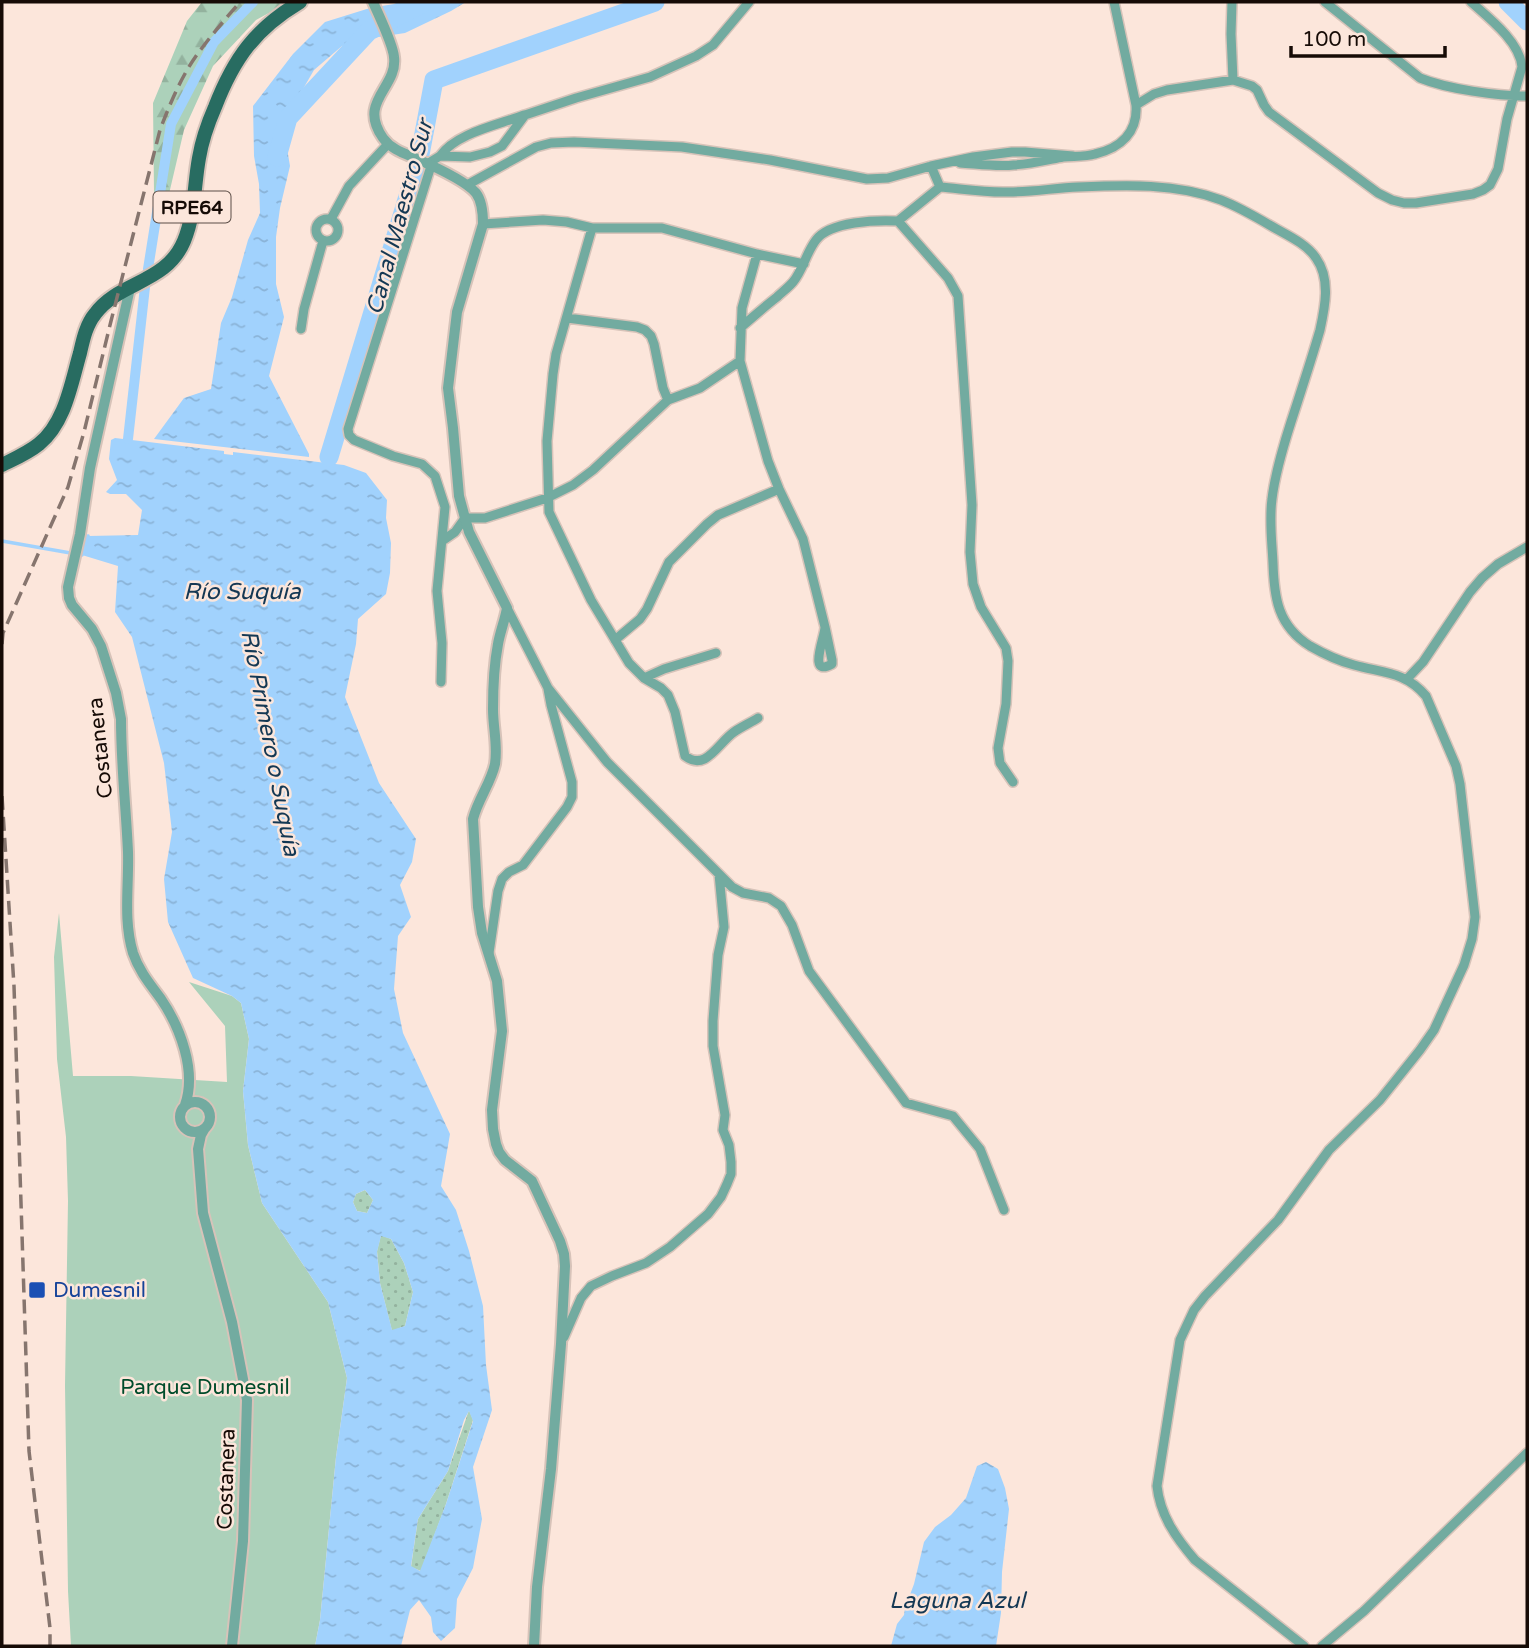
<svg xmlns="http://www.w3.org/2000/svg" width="1529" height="1648" font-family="'Varela Round',sans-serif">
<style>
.grass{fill:url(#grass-dots)}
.forest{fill:url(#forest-firs)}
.park{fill:#acd1ba}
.water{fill:url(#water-ripples);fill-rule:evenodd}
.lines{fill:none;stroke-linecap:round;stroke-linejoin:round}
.stream{stroke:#a1d2fd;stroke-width:3.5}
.canal{stroke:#a1d2fd;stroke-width:10}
.river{stroke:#a1d2fd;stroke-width:19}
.minor-casing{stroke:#d7c3b9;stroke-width:12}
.tertiary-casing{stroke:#d7c3b9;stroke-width:14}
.primary-casing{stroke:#d7c3b9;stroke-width:18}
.minor{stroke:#72aba0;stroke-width:9}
.tertiary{stroke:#72aba0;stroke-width:10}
.primary{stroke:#286c61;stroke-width:14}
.rail{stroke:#86756e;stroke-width:3.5;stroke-dasharray:14 7;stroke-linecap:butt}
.transit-dot{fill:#1a4fb4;stroke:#fce6db;stroke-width:2.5}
.labels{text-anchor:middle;stroke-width:5;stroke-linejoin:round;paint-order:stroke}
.shield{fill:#fce6db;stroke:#5b4d46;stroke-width:2}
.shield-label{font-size:19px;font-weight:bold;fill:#160b06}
.street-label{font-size:21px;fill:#160b06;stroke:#fce6db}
.transit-label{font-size:21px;fill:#164399;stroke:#fce6db;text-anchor:start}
.park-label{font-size:21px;fill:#004c2b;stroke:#fce6db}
.water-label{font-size:23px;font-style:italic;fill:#143854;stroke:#fce6db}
</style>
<defs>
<pattern id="grass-dots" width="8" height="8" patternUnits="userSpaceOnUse" patternTransform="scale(1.75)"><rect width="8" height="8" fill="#acd1ba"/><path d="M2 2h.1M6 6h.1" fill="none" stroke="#93b29e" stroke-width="1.8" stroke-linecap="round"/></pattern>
<pattern id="forest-firs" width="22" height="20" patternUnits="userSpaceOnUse" patternTransform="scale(1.75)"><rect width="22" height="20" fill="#acd1ba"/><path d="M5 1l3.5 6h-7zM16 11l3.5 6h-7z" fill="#93b29e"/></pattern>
<pattern id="water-ripples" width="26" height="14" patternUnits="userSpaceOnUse" patternTransform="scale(1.75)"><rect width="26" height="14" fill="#a1d2fd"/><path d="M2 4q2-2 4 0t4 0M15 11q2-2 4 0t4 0" fill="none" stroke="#8ab3d7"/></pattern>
</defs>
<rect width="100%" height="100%" fill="#fce6db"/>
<path class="grass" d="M365 1190 373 1200 367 1213 357 1211 353 1202 356 1194Z
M381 1235 391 1239 404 1263 413 1292 405 1326 392 1331 380 1283 377 1251Z
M469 1410 473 1420 446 1504 421 1571 411 1567 418 1519 448 1471Z"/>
<path class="forest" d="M202 2H289L256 20 213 66 184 130 169 194 154 192 153 103 187 21Z"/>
<path class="park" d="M59 913 73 1076H131L227 1082 225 1026 189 982 232 996 241 1003 249 1039 243 1091 248 1145 262 1203 328 1302 347 1378 336 1457 320 1620 315 1646H71L68 1591 65 1386 68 1201 66 1137 57 1059 54 957Z"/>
<path class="water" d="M398 2H466L451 11 405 33 372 38 342 46 314 70 296 101 282 119 290 166 280 208 276 237V284L284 317 269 376 309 454V457L154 439 184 398 211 389 221 323 232 297 248 240 260 213 259 184 254 156 253 106 293 54 325 22 370 8 394 4Z
M115 438 224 451V454L233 455V452L344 465 366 473 387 500 386 518 391 543 390 573 386 594 358 619 356 644 345 697 379 783 416 839 412 862 400 885 411 917 398 936 394 989 403 1033 450 1134 441 1186 456 1210 469 1251 483 1306 486 1365 492 1410 473 1467 482 1519 473 1568 457 1599 455 1628 441 1641 433 1632 431 1617 419 1600 410 1610 401 1646H315L320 1620 336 1457 347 1378 328 1302 262 1203 248 1145 243 1091 249 1039 241 1003 232 996 193 978 168 922 164 879 172 832 164 763 132 637 115 612 118 566 82 555 88 536 138 535 142 510 126 494H110L106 492 117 480 109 459 111 440ZM365 1190 373 1200 367 1213 357 1211 353 1202 356 1194ZM381 1236 391 1239 404 1263 413 1292 405 1326 392 1330 380 1283 377 1252ZM469 1411 473 1421 446 1504 420 1571 411 1566 418 1519 448 1471 464 1420Z
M986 1462 998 1469 1005 1488 1009 1509 1002 1572 1001 1613 996 1646H891L897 1624 904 1615 905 1608 914 1584 924 1542 935 1527 951 1515 966 1498 977 1466Z"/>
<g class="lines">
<path class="stream" d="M2 541 82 555 88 536"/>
<path class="canal" d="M148 269 171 124 214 42 253 2
M128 439 145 287"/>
<path class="river" d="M1508 2 1527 21
M277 157 288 118 369 31 425 2
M329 457 419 160 434 80 655 2"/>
<g class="minor-casing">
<path id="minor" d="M1232 2 1231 34 1233 80
M1325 2 1420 78C1447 89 1497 96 1527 96
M1136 105 1154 94 1167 90 1233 80 1252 86 1257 90 1264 105 1269 112 1378 193 1392 200 1404 203H1416L1473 194 1483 190 1490 185 1498 169 1507 119 1522 67C1520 42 1489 18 1471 2
M440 156C456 133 498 125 524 115
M960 163C977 164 997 167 1014 165 1030 164 1047 160 1063 157 1074 156 1085 157 1095 154 1121 148 1138 132 1136 105L1114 2
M427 164 440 156 470 157 490 152 502 146 525 115 576 98 650 77 696 56 713 45 749 2
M431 166 348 429 349 435 354 440 393 456 422 464 435 476 445 507 437 591 442 643 441 682
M931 166 940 187C963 189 986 193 1009 192 1032 192 1055 188 1078 187 1126 185 1176 183 1221 200 1239 207 1256 217 1273 227 1287 235 1307 244 1316 258 1331 279 1325 307 1320 330 1311 361 1301 391 1291 422 1283 447 1275 473 1272 499 1269 520 1272 542 1273 563 1274 598 1278 626 1310 646 1324 654 1339 661 1354 665 1382 673 1405 671 1426 696L1456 766 1460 784 1475 917 1472 939 1464 965 1434 1030 1420 1050 1380 1100 1329 1150 1278 1220 1205 1296 1194 1310 1180 1340 1157 1486C1160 1515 1176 1538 1195 1560L1304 1646
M467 185 536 147 551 143 574 142 682 147 770 160 867 179 888 178 931 166 973 157 1012 152H1025L1073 156
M316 230a11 11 0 1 1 22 0a11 11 0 1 1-22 0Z
M331 219 349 186 388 144
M898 221 940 187
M483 224 543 220 567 222 592 228H662L757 254 804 264
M592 228 556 354 553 374 547 441 549 512 591 600 629 663 644 678 661 688 668 695 675 712 685 756C706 772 718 743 734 732 741 727 750 723 758 718
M757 254 742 308 740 361 768 461 779 489 803 539 825 627C825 637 807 678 832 664V660L825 627
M567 318 637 327 645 330 651 336 654 344 663 388 668 400
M740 328C752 318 764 307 777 297 782 292 788 288 793 282 803 270 806 253 816 240 830 221 877 220 898 221L948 278 958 296 972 505 970 552 973 584 981 607 1006 648 1008 661 1006 704 998 748 1000 763 1013 782
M301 329 304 309 323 241
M442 541 455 532 465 518H485L547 498 573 485 593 470 668 400 700 388 740 361
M507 608 548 688 607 762 732 887 743 893 769 898 781 906 792 925 809 971 906 1103 953 1116 980 1149 1004 1210
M615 640 640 619 647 609 669 562 707 524 718 515 779 489
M644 678 664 669 716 653
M1407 679 1423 662 1470 592 1482 578 1498 564 1527 547
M489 953 498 891 502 879 509 872 523 865 567 807 572 797V782L551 705 548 689
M564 1337 581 1298 591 1286 612 1276 646 1263 670 1247 708 1214 721 1197 727 1184 731 1174V1162L729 1145 723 1130 725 1115 713 1046V1021L718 955 724 927 719 874
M1322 1646 1364 1611 1527 1453"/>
</g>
<g class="tertiary-casing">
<path id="tertiary" d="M373 2C379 16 393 44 394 57 398 88 357 101 383 138 391 149 403 153 415 158 431 165 465 180 476 193 482 201 483 214 483 224L457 312 448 388 453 428 459 496 465 518 469 532 507 608C505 620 500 632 498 644 494 665 493 689 493 709 493 728 498 745 495 764 491 783 478 799 473 819L478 907 482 933 497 981 502 1031 492 1110 493 1129 496 1144 499 1152 505 1160 532 1181 560 1241 564 1254 565 1266 561 1344 551 1469 537 1587 534 1646
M130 288 90 468 80 534 68 587 69 598 72 605 92 629 101 646 116 693 121 719C121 763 126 808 128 852 129 887 123 920 133 953 139 971 150 984 161 999 180 1027 197 1071 185 1105
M180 1117a15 15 0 1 1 30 0a15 15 0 1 1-30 0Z
M205 1128 201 1135 198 1149 203 1213 232 1322 247 1400 243 1541 232 1646"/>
</g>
<g class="primary-casing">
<path id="primary" d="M2 465C14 459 28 453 39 444 65 423 71 384 80 353 83 340 86 325 95 314 119 281 166 284 184 241 195 215 194 185 199 158 202 140 208 123 215 107 234 58 255 29 300 2"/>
</g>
<use href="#minor" class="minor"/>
<use href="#tertiary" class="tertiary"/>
<use href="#primary" class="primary"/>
<path class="rail" d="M2 644 3 633 68 487 84 432 111 321 160 130C171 101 183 72 202 48 214 32 227 17 240 2
M2 796 14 986 29 1451 50 1628V1646"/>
</g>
<rect class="transit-dot" x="28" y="1281" width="18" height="18" rx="3.5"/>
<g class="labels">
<rect class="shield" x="153.5" y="191.5" width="77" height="31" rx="5"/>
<g class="shield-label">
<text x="192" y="214">RPE64</text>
</g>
<g class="street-label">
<text transform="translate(100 748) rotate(-96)" y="7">Costanera</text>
<text transform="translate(226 1479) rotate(-88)" y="7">Costanera</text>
</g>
<g class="transit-label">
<text x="53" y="1297">Dumesnil</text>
</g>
<g class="park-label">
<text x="205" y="1394">Parque Dumesnil</text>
</g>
<g class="water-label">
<text transform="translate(399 217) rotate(-75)" y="8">Canal Maestro Sur</text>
<text x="242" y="599">Río Suquía</text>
<text transform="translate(271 743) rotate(79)" y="8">Río Primero o Suquía</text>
<text x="957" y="1608">Laguna Azul</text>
</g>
</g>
<rect width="1529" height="1648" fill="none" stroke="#160b06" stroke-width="7"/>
<path d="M1291 46v10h154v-10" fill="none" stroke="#160b06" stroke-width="3.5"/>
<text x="1302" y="46" font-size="21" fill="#160b06" stroke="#fce6db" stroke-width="5" paint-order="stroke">100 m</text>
</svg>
